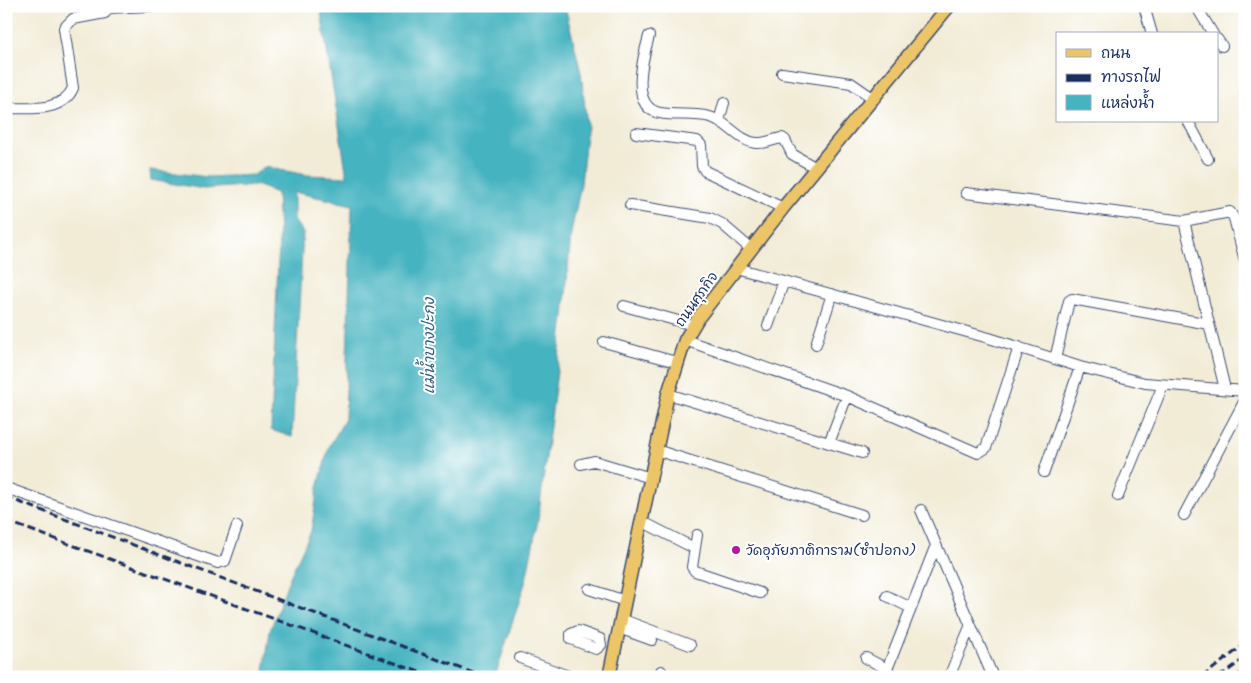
<svg xmlns="http://www.w3.org/2000/svg" width="1251" height="683" font-family="Kalam,'Playpen Sans Thai',sans-serif">
<style>
.water{fill:#45b3c0;stroke:#30718f}
.lines{fill:none;stroke-linecap:round;stroke-linejoin:round}
.minor-casing{stroke:#3b4b70;stroke-width:12}
.major-casing{stroke:#3b4b70;stroke-width:15}
.minor{stroke:#fff;stroke-width:10}
.major{stroke:#ecc569;stroke-width:12}
.rail{stroke:#1b2f5e;stroke-width:3;stroke-dasharray:8 4;stroke-linecap:butt}
.poi-dot{fill:#b5179e;stroke:#fff;stroke-width:2}
.labels{text-anchor:middle;stroke-width:4;stroke-linejoin:round;paint-order:stroke}
.street-label{font-size:14px;fill:#1b2f5e;stroke:#fff}
.poi-label{font-size:14px;fill:#1b2f5e;stroke:#fff;text-anchor:start}
.water-label{font-size:15px;font-style:italic;fill:#2a5d80;stroke:#fff}
</style>
<rect width="100%" height="100%" fill="#fff"/>
<filter id="ink" filterUnits="userSpaceOnUse"><feTurbulence type="fractalNoise" baseFrequency=".02" numOctaves="2"/><feDisplacementMap in="SourceGraphic" scale="10" xChannelSelector="R" yChannelSelector="G"/><feConvolveMatrix kernelMatrix="1 2 1 2 8 2 1 2 1" color-interpolation-filters="sRGB"/></filter>
<filter id="wash" filterUnits="userSpaceOnUse"><feTurbulence type="fractalNoise" baseFrequency=".0096" numOctaves="4" result="noise"/><feDisplacementMap in="SourceGraphic" scale="20" xChannelSelector="R" yChannelSelector="G"/><feGaussianBlur stdDeviation="1.12" result="paint"/><feColorMatrix in="noise" values="0 0 0 0 0 0 0 0 0 0 0 0 0 0 0 0 0 1.4 0 .05"/><feComposite in="paint" operator="in"/></filter>
<g filter="url(#wash)">
<rect width="100%" height="100%" fill="#f2ecd7"/>
<path class="water" d="M320 6H565L581 73 587 125 581 184 571 233 564 317 538 520 526 580 495 677H263L270 631 289 579 311 531 318 487 329 447 345 419 352 205 294 192V220L303 233 292 437 271 430 279 237 277 193 256 185 204 189 151 180 150 170 208 177 254 175 265 167 307 175 347 177Z"/>
</g>
<g filter="url(#ink)">
<g class="lines">
<g class="minor-casing">
<path id="minor" d="M1144 6 1152 34
M1196 6 1213 34
M109 8 150 6
M649 36C643 57 629 108 660 113 676 116 694 113 710 117 727 121 738 141 756 143 766 144 773 139 782 138L785 140 792 154 816 168
M1217 39 1222 46
M782 73 851 83 874 99
M6 108C29 108 62 113 73 88L64 28 73 19 105 13 109 6
M719 121 724 103
M1188 121 1208 159
M636 133 697 141 701 145 702 166 705 171 783 208
M966 193 1184 221 1230 212 1234 218 1245 261
M630 205 710 218 722 224 751 249
M1184 221 1225 389
M736 268 989 338 1080 367 1145 383 1245 391
M624 306 693 325
M768 326 784 281
M685 340 847 396 978 453 986 448 1019 347
M604 342 676 362
M816 344 832 294
M1055 359 1069 301 1072 299 1209 324
M668 394 829 443
M847 396 829 443 862 453
M656 450 862 515
M581 464 594 461 651 478
M1044 472 1080 367
M6 488 218 563 225 561 237 526
M1118 496 1163 385
M921 510 993 677
M1184 515 1245 400
M641 521 694 548
M697 535 692 567 695 571 760 593
M589 589 625 601
M887 596 911 608
M621 619 690 645
M619 628 652 640
M578 631 600 639 601 645 596 649 571 639V634Z
M520 658 571 677
M866 658 887 669
M660 677 661 671
M884 677 936 545
M949 677 970 627
M1243 677 1245 675"/>
</g>
<g class="major-casing">
<path id="major" d="M609 677 668 394 685 340 698 318 783 208 949 6"/>
</g>
<use href="#minor" class="minor"/>
<use href="#major" class="major"/>
<path class="rail" d="M6 497 484 677
M6 521 433 677
M1202 677 1245 644
M1219 677 1245 658"/>
</g>
</g>
<circle class="poi-dot" cx="736" cy="550" r="5"/>
<g class="labels">
<g class="street-label">
<text transform="translate(696 299) rotate(-55)" y="5">ถนนศุภกิจ</text>
</g>
<g class="poi-label">
<text x="746" y="555">วัดอุภัยภาติการาม(ซำปอกง)</text>
</g>
<g class="water-label">
<text transform="translate(429 346) rotate(-90)" y="5">แม่น้ำบางปะกง</text>
</g>
</g>
<rect width="1251" height="683" fill="none" stroke="#fff" stroke-width="25"/>
<rect x="1056" y="32" width="162" height="90" fill="#ffffff" stroke="#a4acbf"/>
<rect x="1066" y="49" width="25" height="8" fill="#ecc569" stroke="#a4acbf"/>
<text x="1101" y="58" font-size="15" fill="#1b2f5e">ถนน</text>
<rect x="1066" y="74" width="25" height="8" fill="#1b2f5e" stroke="#a4acbf"/>
<text x="1101" y="82" font-size="15" fill="#1b2f5e">ทางรถไฟ</text>
<rect x="1066" y="95" width="25" height="15" fill="#45b3c0" stroke="#a4acbf"/>
<text x="1101" y="108" font-size="15" fill="#1b2f5e">แหล่งน้ำ</text>
</svg>
